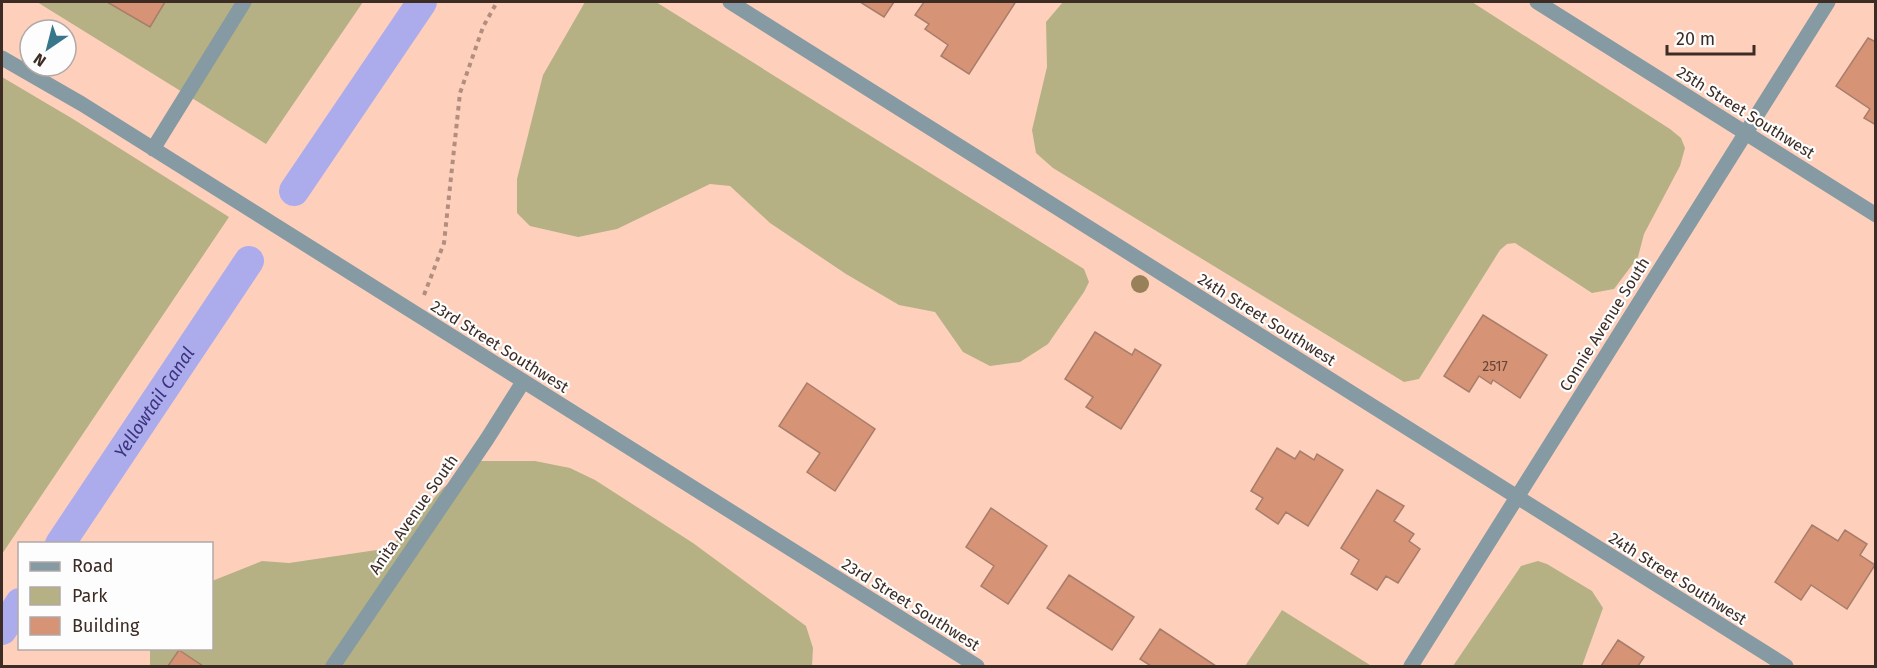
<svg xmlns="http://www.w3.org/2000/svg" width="1877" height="668" font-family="'Fira Sans',sans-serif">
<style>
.green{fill:#b5b184}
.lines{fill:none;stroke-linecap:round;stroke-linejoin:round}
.canal{stroke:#acaced;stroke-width:30}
.building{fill:#d79375;stroke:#a77d6b;stroke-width:1.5}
.path{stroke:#b18e7f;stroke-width:4;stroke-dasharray:4.5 4.5;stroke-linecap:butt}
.minor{stroke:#859aa2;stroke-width:15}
.tree{fill:#988158}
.labels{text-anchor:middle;stroke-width:4.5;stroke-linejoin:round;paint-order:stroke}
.number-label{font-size:14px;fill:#644638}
.street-label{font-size:16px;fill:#3d2c24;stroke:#fdfdfd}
.water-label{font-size:18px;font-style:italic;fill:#3c337e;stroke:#fdfdfd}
</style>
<rect width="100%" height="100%" fill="#fed0bc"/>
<path class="green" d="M37 2H363L266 144Z
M585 2H656L1084 269 1089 282 1084 292 1048 344 1020 362 990 366 963 352 935 312 899 305 846 274 770 223 730 186 710 184 617 229 578 237 530 226 517 213V179L543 75Z
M1063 2H1472L1670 129 1681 138 1685 148 1680 166 1644 234 1638 257 1614 289 1592 293 1515 243 1507 244 1500 250 1419 379 1404 382 1053 168 1036 153 1032 130 1047 67 1046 22Z
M2 77 73 119 229 217 2 554Z
M478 461H535L570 468 595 480 693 543 806 626 813 648 812 666H150V649L212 648V581L262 561 289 563 390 548 443 488Z
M1538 561 1547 564 1592 591 1603 608 1582 666H1453L1521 566Z
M1282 610 1370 665 1371 666H1245Z"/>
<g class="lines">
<g class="canal">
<path d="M294 191 422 2"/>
<path id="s1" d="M60 544 249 261"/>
<path d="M2 630 20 603"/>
</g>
</g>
<path class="building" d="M107 2H165L150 27Z
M860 2H894L884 17Z
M924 2H1012L1015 3 969 74 941 56 948 45 925 29 929 24 915 15Z
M1868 38 1876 42V125L1864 118 1870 109 1836 86Z
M1483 315 1547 355 1520 398 1493 380 1491 384 1479 376 1469 392 1444 376Z
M1095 332 1132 355 1135 349 1161 365 1121 429 1086 407 1093 397 1065 379Z
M807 383 875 429 835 491 807 472 820 453 779 426Z
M1277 448 1295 459 1300 451 1314 460 1317 454 1343 470 1308 526 1286 512 1278 524 1256 509 1263 498 1251 491Z
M1377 490 1404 506 1394 521 1414 534 1409 541 1420 549 1398 583 1386 576 1377 590 1351 574 1359 560 1341 548Z
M991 508 1047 546 1008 604 981 586 994 566 966 547Z
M1812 525 1838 541 1845 530 1867 544 1860 555 1875 565 1847 609 1811 585 1801 600 1775 582Z
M1069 575 1134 617 1112 650 1047 608Z
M1160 629 1216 666H1151L1140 659Z
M1618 640 1644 657 1638 666H1601Z
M179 650 203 666H168Z"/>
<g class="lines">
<path class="path" d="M424 295 444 243 460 93 483 27 497 2"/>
<path class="minor" d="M730 2 1786 666
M1537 2 1876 215
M2 58 82 104 977 666
M153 149 244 2
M333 666 487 439 523 382
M1411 666 1828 2"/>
</g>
<circle class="tree" cx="1140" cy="284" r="9"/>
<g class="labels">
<g class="number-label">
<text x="1495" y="371">2517</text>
</g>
<g class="street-label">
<text transform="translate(1746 112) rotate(32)" y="6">25th Street Southwest</text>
<text transform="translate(1267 319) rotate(32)" y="6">24th Street Southwest</text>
<text transform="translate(1604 324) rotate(-58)" y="6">Connie Avenue South</text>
<text transform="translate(500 346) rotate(32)" y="6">23rd Street Southwest</text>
<text transform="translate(413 514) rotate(-55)" y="6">Anita Avenue South</text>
<text transform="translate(1678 578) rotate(32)" y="6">24th Street Southwest</text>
<text transform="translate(911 604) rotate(32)" y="6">23rd Street Southwest</text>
</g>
<g class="water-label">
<text dy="6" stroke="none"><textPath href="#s1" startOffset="170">Yellowtail Canal</textPath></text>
</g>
</g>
<rect width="1877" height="668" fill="none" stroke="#3d2c24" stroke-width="6"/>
<rect x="18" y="542" width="195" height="108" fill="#fdfdfd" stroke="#b0a9a6" stroke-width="1.5"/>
<rect x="30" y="562" width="30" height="9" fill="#859aa2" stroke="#b0a9a6" stroke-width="1.5"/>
<text x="72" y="572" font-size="18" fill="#3d2c24">Road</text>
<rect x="30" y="587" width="30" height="18" fill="#b5b184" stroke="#b0a9a6" stroke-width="1.5"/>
<text x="72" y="602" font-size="18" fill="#3d2c24">Park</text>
<rect x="30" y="617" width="30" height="18" fill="#d79375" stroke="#b0a9a6" stroke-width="1.5"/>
<text x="72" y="632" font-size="18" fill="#3d2c24">Building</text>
<g transform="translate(48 48) rotate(215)"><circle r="28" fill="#fdfdfd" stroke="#b0a9a6" stroke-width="1.5"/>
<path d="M0-4.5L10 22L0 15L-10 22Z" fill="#38768c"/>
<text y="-9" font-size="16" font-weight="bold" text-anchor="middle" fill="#3d2c24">N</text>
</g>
<path d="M1667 45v9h87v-9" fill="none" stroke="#3d2c24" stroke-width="3"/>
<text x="1676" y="45" font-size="18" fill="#3d2c24" stroke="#fdfdfd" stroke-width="4.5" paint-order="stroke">20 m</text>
</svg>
